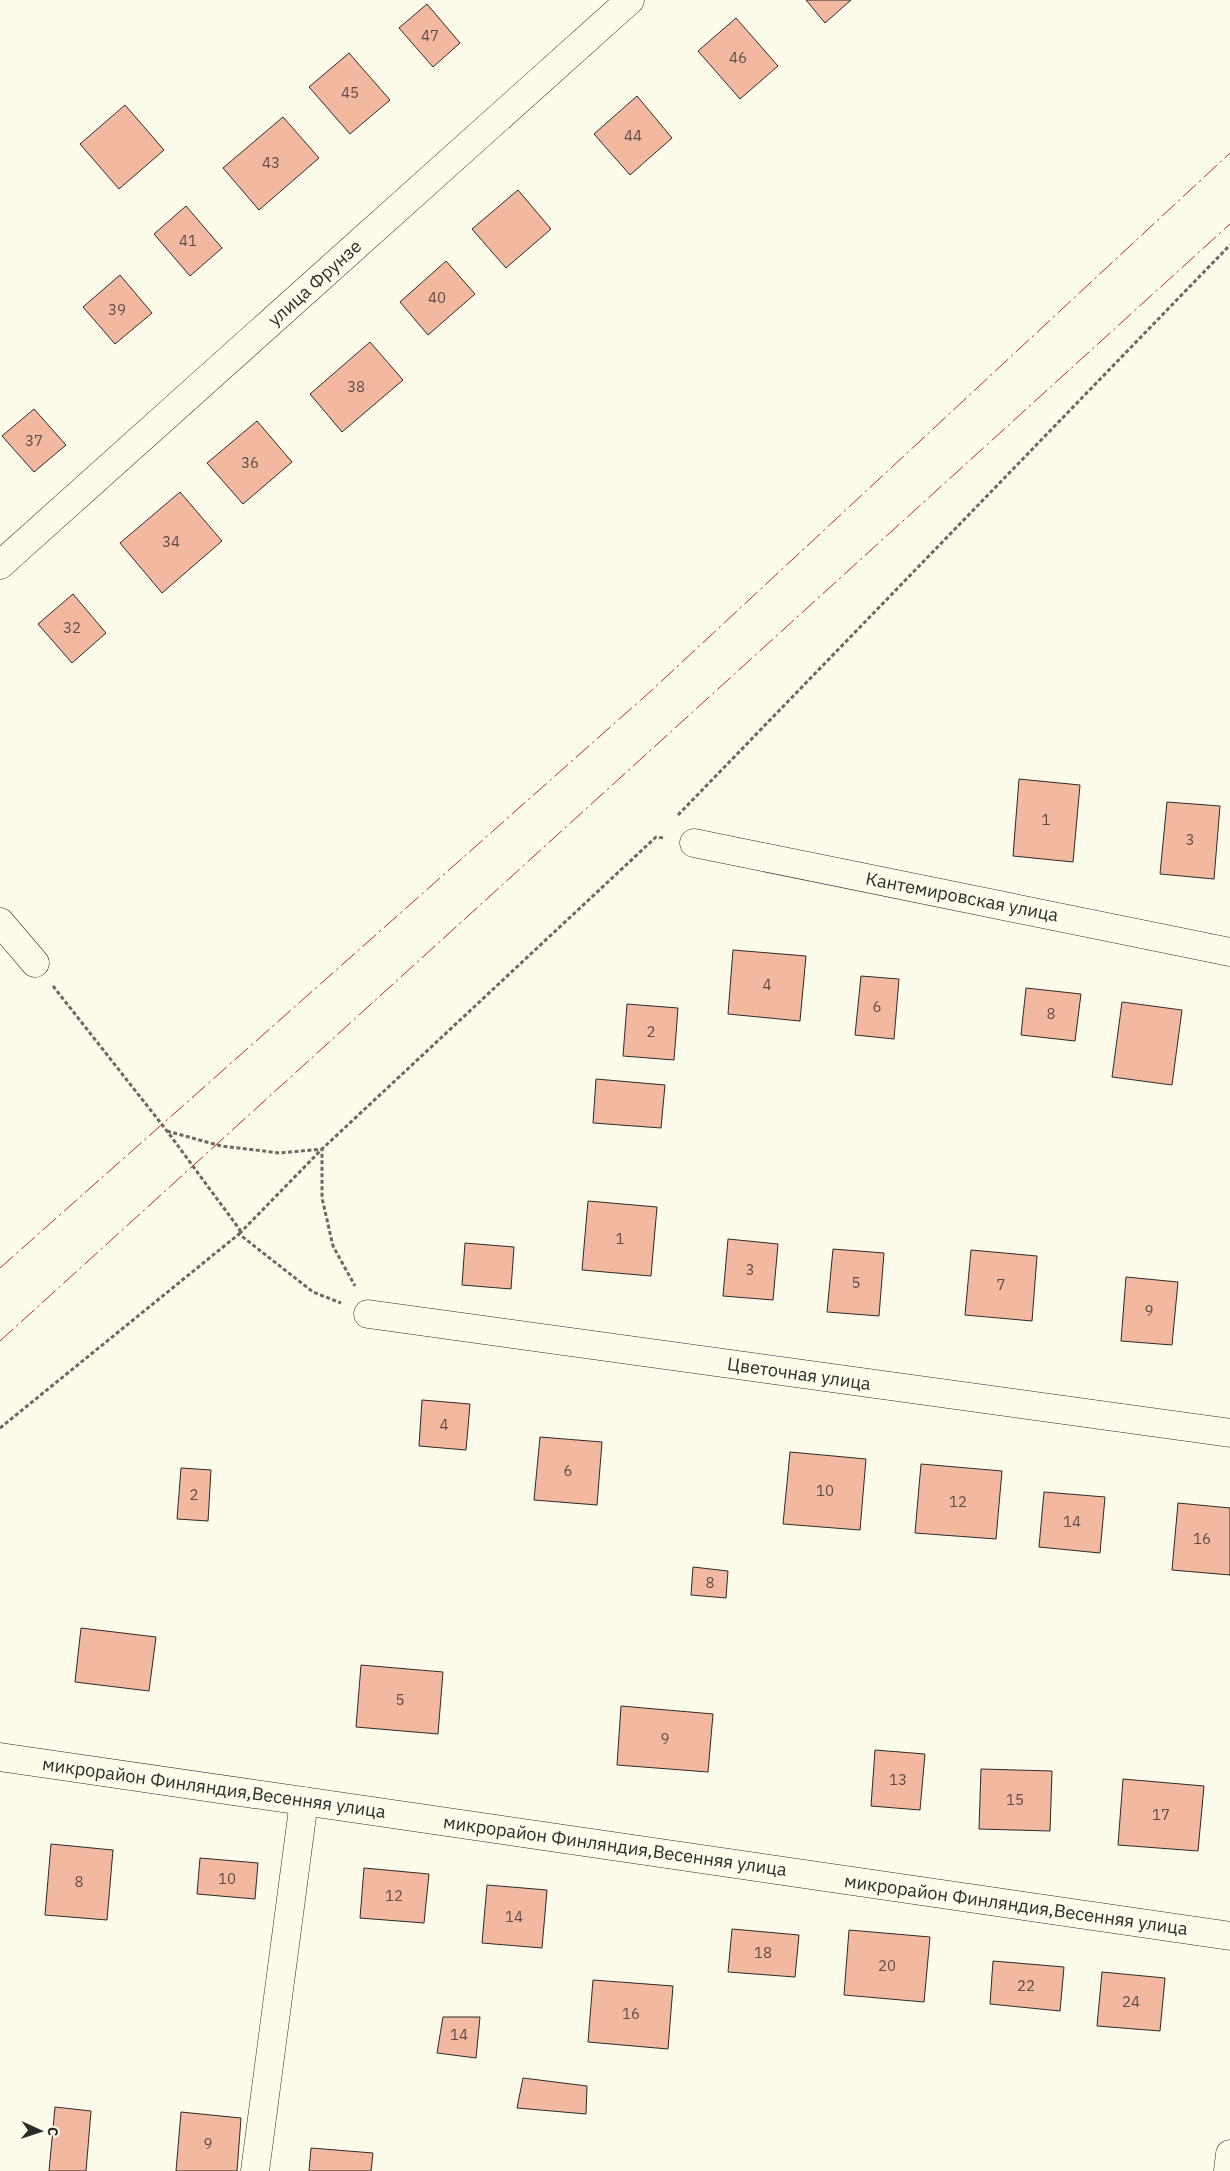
<svg xmlns="http://www.w3.org/2000/svg" width="1230" height="2171" font-family="'IBM Plex Sans',sans-serif">
<style>
.building{fill:#f2b8a0;stroke:#2b2b2b}
.lines{fill:none;stroke-linecap:round;stroke-linejoin:round}
.street-casing{stroke:#2b2b2b;stroke-width:29}
.path{stroke:#6a6964;stroke-width:3;stroke-dasharray:4 2.5;stroke-linecap:butt}
.street{stroke:#fdfbea;stroke-width:28}
.power{stroke:#c62828;stroke-width:1;stroke-dasharray:18 4 2.5 4;stroke-linecap:butt}
.labels{text-anchor:middle;stroke-width:4;stroke-linejoin:round;paint-order:stroke}
.number-label{font-size:15px;fill:#5d4e48}
.street-label{font-size:18px;fill:#2b2b2b;stroke:#fdfbea}
</style>
<rect width="100%" height="100%" fill="#fdfbea"/>
<path class="building" d="M806 0H851L825 23Z
M427 4 460 43 433 67 399 28Z
M736 18 778 66 740 99 698 51Z
M349 53 390 100 350 134 309 87Z
M637 96 672 138 630 175 594 134Z
M125 105 164 150 119 189 80 144Z
M283 117 319 158 259 210 223 168Z
M518 190 551 229 506 268 472 229Z
M186 206 222 248 190 276 154 234Z
M446 261 475 294 428 335 400 302Z
M120 275 152 313 115 344 83 307Z
M370 342 403 380 342 432 310 394Z
M34 409 66 445 34 472 2 436Z
M257 421 292 462 243 504 207 463Z
M180 492 222 541 162 593 120 543Z
M73 594 106 633 72 663 38 624Z
M1019 779 1080 785 1073 862 1013 856Z
M1167 802 1220 806 1214 879 1160 874Z
M733 950 806 956 800 1021 728 1014Z
M861 976 899 979 894 1039 855 1035Z
M1026 988 1081 994 1075 1041 1021 1035Z
M1122 1002 1182 1010 1172 1085 1112 1077Z
M627 1004 678 1008 674 1060 623 1056Z
M596 1079 665 1085 661 1128 593 1123Z
M588 1201 657 1207 651 1276 582 1270Z
M728 1239 778 1244 773 1300 723 1296Z
M465 1243 514 1247 511 1289 462 1285Z
M833 1249 884 1253 879 1316 827 1312Z
M971 1250 1037 1256 1032 1321 965 1315Z
M1126 1277 1178 1282 1172 1345 1121 1341Z
M422 1400 470 1404 466 1450 419 1446Z
M540 1437 602 1442 597 1505 534 1500Z
M790 1452 866 1459 860 1530 783 1524Z
M921 1464 1002 1471 996 1539 915 1533Z
M181 1468 211 1470 208 1521 177 1519Z
M1044 1492 1105 1497 1100 1553 1039 1547Z
M1178 1503 1230 1508V1575L1172 1570Z
M693 1567 728 1571 726 1598 691 1595Z
M81 1628 156 1637 149 1691 75 1682Z
M361 1665 443 1672 438 1734 356 1727Z
M621 1706 713 1714 708 1772 617 1765Z
M875 1750 925 1754 920 1810 871 1806Z
M981 1769 1052 1771 1050 1831 979 1829Z
M1123 1779 1204 1786 1198 1851 1118 1845Z
M51 1844 113 1850 107 1920 45 1915Z
M200 1858 258 1863 255 1899 197 1894Z
M364 1868 429 1874 424 1923 360 1918Z
M487 1885 547 1890 542 1948 482 1943Z
M732 1929 799 1935 795 1977 728 1972Z
M849 1930 930 1937 924 2002 844 1995Z
M993 1961 1064 1967 1060 2011 990 2004Z
M1102 1972 1165 1978 1160 2031 1097 2026Z
M593 1980 673 1986 668 2049 588 2042Z
M443 2017H480L476 2058 437 2053Z
M523 2078 587 2086 586 2114 517 2108Z
M55 2107 91 2111 86 2171H49Z
M181 2112 241 2118 237 2171H176Z
M311 2148 373 2153 371 2171H309Z"/>
<g class="lines">
<g class="street-casing">
<path id="street" d="M0 565 630 0
M694 843 1230 952
M0 922 35 963
M368 1314 1230 1433
M0 1757 1230 1936
M255 2171 304 1801
M1228 2171 1230 2154"/>
</g>
<path class="path" d="M678 815 1230 245
M53 986 167 1131 240 1230 239 1234 322 1149 656 837 664 838
M167 1131 221 1146 280 1153 322 1149V1198L333 1246 355 1286
M0 1428 239 1234 313 1292 341 1303"/>
<use href="#street" class="street"/>
<path class="power" d="M0 1268 652 690 1230 153
M0 1341 1230 224"/>
</g>
<g class="labels">
<g class="number-label">
<text x="430" y="41">47</text>
<text x="738" y="63">46</text>
<text x="350" y="98">45</text>
<text x="633" y="141">44</text>
<text x="271" y="168">43</text>
<text x="188" y="246">41</text>
<text x="437" y="303">40</text>
<text x="117" y="315">39</text>
<text x="356" y="392">38</text>
<text x="34" y="446">37</text>
<text x="250" y="468">36</text>
<text x="171" y="547">34</text>
<text x="72" y="633">32</text>
<text x="1046" y="825">1</text>
<text x="1190" y="845">3</text>
<text x="767" y="990">4</text>
<text x="877" y="1012">6</text>
<text x="1051" y="1019">8</text>
<text x="651" y="1037">2</text>
<text x="620" y="1244">1</text>
<text x="750" y="1275">3</text>
<text x="856" y="1288">5</text>
<text x="1001" y="1290">7</text>
<text x="1149" y="1316">9</text>
<text x="444" y="1430">4</text>
<text x="568" y="1476">6</text>
<text x="825" y="1496">10</text>
<text x="194" y="1500">2</text>
<text x="958" y="1507">12</text>
<text x="1072" y="1527">14</text>
<text x="1202" y="1544">16</text>
<text x="710" y="1588">8</text>
<text x="400" y="1705">5</text>
<text x="665" y="1744">9</text>
<text x="898" y="1785">13</text>
<text x="1015" y="1805">15</text>
<text x="1161" y="1820">17</text>
<text x="227" y="1884">10</text>
<text x="79" y="1887">8</text>
<text x="394" y="1901">12</text>
<text x="514" y="1922">14</text>
<text x="763" y="1958">18</text>
<text x="887" y="1971">20</text>
<text x="1026" y="1991">22</text>
<text x="1131" y="2007">24</text>
<text x="631" y="2019">16</text>
<text x="459" y="2040">14</text>
<text x="208" y="2149">9</text>
</g>
<g class="street-label">
<text transform="translate(315 283) rotate(-42)" y="6">улица Фрунзе</text>
<text transform="translate(962 897) rotate(11)" y="6">Кантемировская улица</text>
<text transform="translate(799 1374) rotate(8)" y="6">Цветочная улица</text>
<text transform="translate(214 1788) rotate(8)" y="6">микрорайон Финляндия,Весенняя улица</text>
<text transform="translate(615 1846) rotate(8)" y="6">микрорайон Финляндия,Весенняя улица</text>
<text transform="translate(1016 1905) rotate(8)" y="6">микрорайон Финляндия,Весенняя улица</text>
</g>
</g>
<g transform="translate(40 2131) rotate(93)" stroke="#fdfbea" stroke-width="4" paint-order="stroke">
<path d="M0-4L9 19L0 12L-9 19Z" fill="#2b2b2b"/>
<text y="-8" font-size="14" font-weight="bold" text-anchor="middle" fill="#2b2b2b">С</text>
</g>
</svg>
